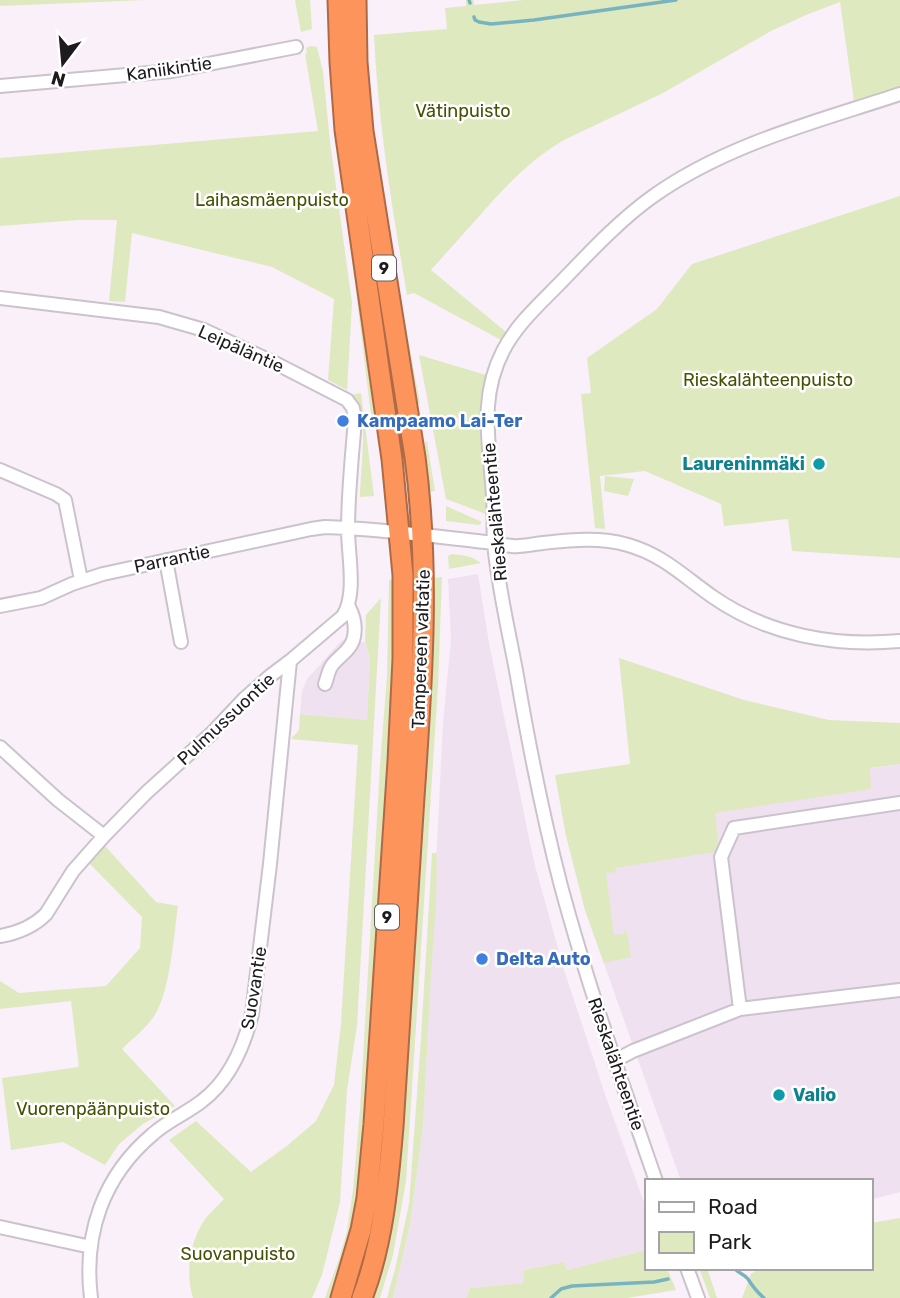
<svg xmlns="http://www.w3.org/2000/svg" width="900" height="1298" font-family="Rubik,sans-serif">
<style>
.built{fill:#f0e1f1}
.green{fill:#dfe9c0}
.lines{fill:none;stroke-linecap:round;stroke-linejoin:round}
.stream{stroke:#77b4bf;stroke-width:3.5}
.minor-casing{stroke:#cbc3cc;stroke-width:16}
.highway-casing{stroke:#ae6a47;stroke-width:23}
.minor{stroke:#fff;stroke-width:12}
.highway{stroke:#fc945c;stroke-width:19}
.shop-dot{fill:#3f7fe0;stroke:#fff;stroke-width:2.5}
.culture-dot{fill:#0f9aa8;stroke:#fff;stroke-width:2.5}
.labels{text-anchor:middle;stroke-width:5;stroke-linejoin:round;paint-order:stroke}
.shield{fill:#fff;stroke:#625f62;stroke-width:2}
.shield-label{font-size:16px;font-weight:bold;fill:#1e1b1f}
.street-label{font-size:18px;fill:#1e1b1f;stroke:#fff}
.park-label{font-size:18px;fill:#465102;stroke:#fff}
.shop-label{font-size:18px;font-weight:bold;fill:#366cbe;stroke:#fff;text-anchor:start}
.culture-label{font-size:18px;font-weight:bold;fill:#0d838f;stroke:#fff;text-anchor:end}
</style>
<rect width="100%" height="100%" fill="#f9f0fa"/>
<path class="built" d="M478 574 489 643 534 862 564 970 606 1097 646 1208V1250L567 1270 564 1262 524 1270 523 1283 470 1288 466 1298H393L410 1225 423 1127 443 723 451 639 448 579Z
M342 640 365 642 370 657 367 720 300 714 302 691 307 679Z
M900 764V1192L870 1200V1181H681L585 910 562 813Z"/>
<path class="green" d="M0 0H146L0 6Z
M295 0H310L312 29 301 32Z
M328 0H333L373 367 374 414 371 415 332 96Z
M349 0 413 494H408L399 433 389 385 353 142Z
M363 0H366C364 61 372 121 381 181 392 256 406 329 420 403L418 404 409 378 369 130Z
M466 0H474V5L524 0H900V87L854 101 840 2 806 15 771 31 663 93 564 140C530 160 508 184 482 213 465 232 448 251 431 270L506 332 501 340 414 293 407 295C392 208 378 122 374 35L447 29 445 8 466 6Z
M311 46 317 47 323 71 330 142 352 303 347 390 328 380 334 299 272 267 132 233 125 302 109 301 117 220H78L0 226V158L318 131 305 54 307 53 306 48Z
M900 196V558L792 551 788 519 724 526 721 504 645 471 600 476 605 529 595 528 581 394 591 393 587 358 657 309 692 264Z
M419 355 486 375C475 420 488 468 486 514L446 499Z
M361 393 374 496 360 497C360 478 368 416 358 402 356 399 353 397 350 395Z
M427 441 435 491 427 492 425 442Z
M605 476 634 479 628 496 604 491Z
M446 506 482 522 479 525 446 521Z
M452 554C463 555 472 556 481 563L449 569 448 556Z
M442 577 438 686 406 1181 393 1255 380 1298H370L430 685 433 578Z
M396 579V675L361 1193 334 1298H325L339 1259 347 1231 353 1190 360 1109 380 766 387 675 389 580Z
M381 598 357 1026 347 1090 340 1202 322 1275 312 1298H193C185 1272 190 1241 205 1219 211 1212 218 1205 224 1199L169 1140 196 1121 251 1172 288 1145 316 1121 334 1085 341 1024 358 745 291 739 299 730 300 714 367 720 370 657 365 642 366 615Z
M619 658 744 700 829 720 900 723V764L870 768 871 789 715 813 719 847 715 852 615 868 616 872 606 873 614 935 624 934V932L627 931 631 957 604 963 585 910 566 836 555 775 630 764Z
M105 846 156 902 178 906C174 935 170 989 156 1013 148 1027 133 1038 122 1049L175 1106 143 1124 119 1144 105 1165 63 1142 11 1150 2 1078 79 1067 71 1001 0 1009V981L19 993 106 986 140 948 142 917 89 863Z
M432 853H437L436 905 431 974 423 1127 410 1225 393 1298H387L395 1269 409 1204 421 1038Z
M900 1218V1298H742L751 1274 760 1268H870V1223Z
M646 1250V1268H667L676 1290 627 1298H466L470 1288 523 1283 524 1270 564 1262 567 1270Z
M699 1268H707L717 1298H710Z"/>
<g class="lines">
<path class="stream" d="M469 0 470 3
M474 17 475 20 479 22 491 24 534 20 676 0
M734 1268C738 1273 744 1274 748 1279 753 1287 757 1292 764 1298
M551 1298 561 1289 572 1286 654 1282 668 1279"/>
<g class="minor-casing">
<path id="minor" d="M0 86 172 71 296 47
M0 298 159 317 204 330 277 364 347 400 353 408 355 420C352 456 348 493 348 530 348 555 357 594 343 616L290 661 270 676 244 699 211 734 146 793 104 836 73 871 46 914C33 927 18 933 0 936
M0 470 56 494 65 500 81 580
M166 560 181 642
M0 606 41 598 72 584 103 574 311 529 325 527 348 528C394 531 440 537 485 542 494 543 503 545 512 546 522 547 533 544 543 543 572 540 600 537 628 545 663 555 683 576 713 597 768 635 834 647 900 641
M325 684C327 679 328 672 331 667 334 661 342 656 347 650 358 639 356 620 349 607
M0 747 58 800 104 836
M740 1009 721 857 734 828 900 803
M614 1061 633 1051 740 1009 900 990
M656 1181C622 1083 588 986 561 886 543 817 529 746 517 676 509 632 498 587 494 543 493 527 494 511 493 496 490 445 478 399 503 351 517 323 543 301 564 279 591 251 620 220 652 197 726 144 816 122 900 94
M0 1227 91 1247
M687 1268 698 1298
M91 1298C83 1234 103 1176 153 1134 167 1121 187 1113 202 1101 230 1080 244 1046 252 1014L270 864 290 661"/>
</g>
<g class="highway-casing">
<path id="highway" d="M338 0 340 62 345 130 392 459 403 575V659L398 761 374 1124 367 1198 361 1230 341 1298
M356 0 357 62 363 131 415 457C430 570 422 683 414 797 407 907 400 1017 393 1127 388 1185 383 1243 362 1298"/>
</g>
<use href="#minor" class="minor"/>
<use href="#highway" class="highway"/>
</g>
<g class="shop-dot">
<circle cx="343" cy="421" r="7"/>
<circle cx="482" cy="959" r="7"/>
</g>
<g class="culture-dot">
<circle cx="819" cy="464" r="7"/>
<circle cx="779" cy="1095" r="7"/>
</g>
<g class="labels">
<g class="shield">
<rect x="372" y="255.5" width="24" height="25" rx="5"/>
<rect x="375" y="904.5" width="24" height="25" rx="5"/>
</g>
<g class="shield-label">
<text x="384" y="274">9</text>
<text x="387" y="923">9</text>
</g>
<g class="street-label">
<text transform="translate(169 69) rotate(-8)" y="6">Kaniikintie</text>
<text transform="translate(241 349) rotate(24)" y="6">Leipäläntie</text>
<text transform="translate(495 512) rotate(-95)" y="6">Rieskalähteentie</text>
<text transform="translate(172 559) rotate(-12)" y="6">Parrantie</text>
<text transform="translate(421 649) rotate(-88)" y="6">Tampereen valtatie</text>
<text transform="translate(226 719) rotate(-43)" y="6">Pulmussuontie</text>
<text transform="translate(254 988) rotate(-81)" y="6">Suovantie</text>
<text transform="translate(616 1064) rotate(71)" y="6">Rieskalähteentie</text>
</g>
<g class="park-label">
<text x="463" y="117">Vätinpuisto</text>
<text x="272" y="206">Laihasmäenpuisto</text>
<text x="768" y="386">Rieskalähteenpuisto</text>
<text x="93" y="1115">Vuorenpäänpuisto</text>
<text x="238" y="1260">Suovanpuisto</text>
</g>
<g class="shop-label">
<text x="357" y="427">Kampaamo Lai-Ter</text>
<text x="496" y="965">Delta Auto</text>
</g>
<g class="culture-label">
<text x="805" y="470">Laureninmäki</text>
<text x="793" y="1101" text-anchor="start">Valio</text>
</g>
</g>
<rect x="645" y="1179" width="228" height="91" fill="#ffffff" stroke="#a5a4a5" stroke-width="2"/>
<rect x="659" y="1202" width="35" height="10" fill="#ffffff" stroke="#a5a4a5" stroke-width="2"/>
<text x="708" y="1214" font-size="21" fill="#1e1b1f">Road</text>
<rect x="659" y="1232" width="35" height="21" fill="#dfe9c0" stroke="#a5a4a5" stroke-width="2"/>
<text x="708" y="1249" font-size="21" fill="#1e1b1f">Park</text>
<g transform="translate(63 63) rotate(196)" stroke="#ffffff" stroke-width="5" paint-order="stroke">
<path d="M0-5L12 26L0 18L-12 26Z" fill="#1e1b1f"/>
<text y="-10" font-size="19" font-weight="bold" text-anchor="middle" fill="#1e1b1f">N</text>
</g>
</svg>
